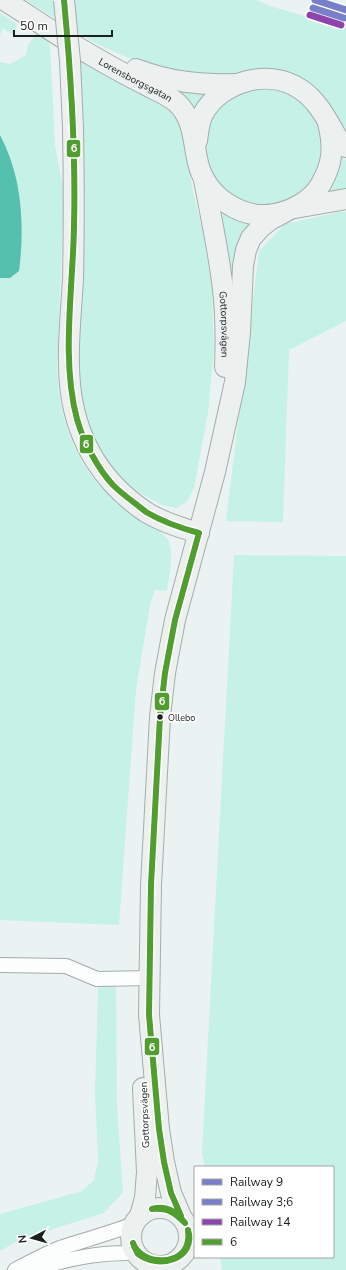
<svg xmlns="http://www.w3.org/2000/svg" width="346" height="1270" font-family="'Nunito Sans',sans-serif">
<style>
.green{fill:#c5f1e6}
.water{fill:#56c0ae}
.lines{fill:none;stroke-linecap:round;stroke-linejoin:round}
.street-casing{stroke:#a5acaa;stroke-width:16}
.secondary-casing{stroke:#a5acaa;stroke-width:22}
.street{stroke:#fcfdfd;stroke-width:14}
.secondary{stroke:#ecf1f0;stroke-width:20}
.secondary-bridge-casing{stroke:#a5acaa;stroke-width:22;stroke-linecap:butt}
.secondary-bridge{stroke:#ecf1f0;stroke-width:20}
.bus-1-casing{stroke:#fff;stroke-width:9}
.bus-1{stroke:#509e2f;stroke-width:6}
.rail-1-casing{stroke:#fff;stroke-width:10}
.rail-2-casing{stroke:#fff;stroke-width:10}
.rail-3-casing{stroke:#fff;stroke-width:10}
.rail-1{stroke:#767fc8;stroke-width:7}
.rail-2{stroke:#767fc8;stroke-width:7}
.rail-3{stroke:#8e44ad;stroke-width:7}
.bus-dot{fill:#1a201e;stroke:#fff;stroke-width:1.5}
.labels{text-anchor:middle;stroke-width:3.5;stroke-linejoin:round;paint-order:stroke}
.bus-label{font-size:9px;fill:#1a201e;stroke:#fff;text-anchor:start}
.street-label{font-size:10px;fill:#1a201e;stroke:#fff}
.line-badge{stroke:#fff;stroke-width:1.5}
.badge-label{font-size:11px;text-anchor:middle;font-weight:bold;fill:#fff}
</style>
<rect width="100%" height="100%" fill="#eaf3f1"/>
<path class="green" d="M26 0H256L273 7 346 28V137L327 103 238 74 220 77 159 69 126 57 95 43Z
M0 13 17 24 14 36 3 28 0 35Z
M34 37H44L50 45 55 146 64 193 57 369C59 414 72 458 105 491 109 495 113 501 118 504 129 512 165 530 169 542 174 557 169 575 167 591L155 590 150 605 136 690 119 925 0 920V278H10L21 253 22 220 19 193 11 164 0 135V62L10 64 26 55 28 45Z
M79 61 146 96 170 111 181 125 185 142 193 192 204 236 212 289 214 350 208 412 194 488 187 502 176 508 162 505 134 490 117 474 103 456 85 424 78 385Z
M206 146a58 58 0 1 1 116 0a58 58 0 1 1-116 0Z
M167 89 207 95 194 112Z
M339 156 346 160V190L325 194Z
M217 210 239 221 252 223 233 325Z
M339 212H346V321L289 350 283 522 226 521 259 251 285 224Z
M234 555 346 556V1270H222L220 1257H333V1167H205L202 1152Z
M116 985 117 1107 123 1192 104 1213 21 1239 0 1251V1214L82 1191 94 1180 98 1161 95 1093 98 988Z"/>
<path class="water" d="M0 135C22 176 25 226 19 271L10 278H0Z"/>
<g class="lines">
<g class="street-casing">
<path id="street" d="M0 965 66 966 97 979 150 978
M15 1270C30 1262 45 1254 60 1248 85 1240 110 1233 134 1224
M34 1270C67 1258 100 1252 135 1253"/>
</g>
<g class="secondary-casing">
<g id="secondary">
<path id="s1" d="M4 0C33 18 61 38 91 55 108 65 126 75 144 84 155 90 166 94 176 102 194 118 193 142 198 163 206 196 241 220 274 214 291 211 312 201 321 184 333 163 334 147 328 123"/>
<path d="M136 69C170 82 200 85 236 84"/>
<path d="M73 128C74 178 74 228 73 279 71 317 66 355 71 393 78 443 104 484 146 512 162 522 181 528 199 533"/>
<path d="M197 141C198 133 199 122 203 114 221 81 269 68 300 89 319 101 329 124 340 142L346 147"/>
<path id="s2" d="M204 180C211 217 219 253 223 290 226 315 226 341 225 367"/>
<path d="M295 208 346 199"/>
<circle cx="160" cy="1237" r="29"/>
<path d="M140 1216 145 1198 147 1172 143 1088"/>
<path d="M181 1216 171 1193 164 1162 159 1129 149 1015 151 885 160 717 165 673 175 620 215 472 235 382 240 332 243 266 246 250 251 238 261 227 270 220 285 212"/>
</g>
</g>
<use href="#street" class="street"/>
<use href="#secondary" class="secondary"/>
<g class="secondary-bridge-casing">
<path id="secondary-bridge" d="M64 0 70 61 73 128"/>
</g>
<use href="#secondary-bridge" class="secondary-bridge"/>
<g class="bus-1-casing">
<path id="bus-1" d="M64 0C71 75 76 151 74 226 73 288 61 360 77 419 83 441 98 469 113 485 123 495 135 503 146 512 163 522 180 528 199 533
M152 1209C166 1205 176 1211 185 1223
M152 1209C168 1208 174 1212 185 1223
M181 1216 171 1193 164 1162 159 1129 149 1015 151 885 160 717 165 673 175 620 199 533
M133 1243C141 1266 185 1267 188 1240 189 1237 188 1233 188 1230
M133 1243C134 1247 136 1250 138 1254 158 1270 197 1259 188 1230"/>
</g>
<use href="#bus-1" class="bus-1"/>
<g class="rail-1-casing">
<path id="rail-1" d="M315 0 346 10"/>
</g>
<g class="rail-2-casing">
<path id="rail-2" d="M313 8 344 18"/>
</g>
<g class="rail-3-casing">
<path id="rail-3" d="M310 15 341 25"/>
</g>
<use href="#rail-1" class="rail-1"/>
<use href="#rail-2" class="rail-2"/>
<use href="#rail-3" class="rail-3"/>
</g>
<circle class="bus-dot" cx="160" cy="717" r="3.5"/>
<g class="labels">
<g class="bus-label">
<text x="168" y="721">Ollebo</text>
</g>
<g class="street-label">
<text dy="4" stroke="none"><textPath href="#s1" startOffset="154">Lorensborgsgatan</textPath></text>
<text dy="4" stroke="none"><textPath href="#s2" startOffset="146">Gottorpsvägen</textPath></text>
<text transform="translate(144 1115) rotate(-92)" y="4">Gottorpsvägen</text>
</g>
</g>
<g class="line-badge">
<rect x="66" y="139" width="15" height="19" rx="4" fill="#509e2f"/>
<rect x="79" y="434" width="15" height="20" rx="4" fill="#509e2f"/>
<rect x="154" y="692" width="16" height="19" rx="4" fill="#509e2f"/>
<rect x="144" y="1037" width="16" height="19" rx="4" fill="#509e2f"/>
</g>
<g class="badge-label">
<text x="74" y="152">6</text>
<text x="86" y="448">6</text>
<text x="162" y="705">6</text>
<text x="152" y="1051">6</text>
</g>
<rect x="194" y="1166" width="140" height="92" fill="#ffffff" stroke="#a3a6a5"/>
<rect x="202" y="1179" width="20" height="6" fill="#767fc8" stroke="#a3a6a5"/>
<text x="230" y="1186" font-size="12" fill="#1a201e">Railway 9</text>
<rect x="202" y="1199" width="20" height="6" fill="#767fc8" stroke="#a3a6a5"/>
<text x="230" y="1206" font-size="12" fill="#1a201e">Railway 3;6</text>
<rect x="202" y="1219" width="20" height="6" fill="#8e44ad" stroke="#a3a6a5"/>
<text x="230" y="1226" font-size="12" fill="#1a201e">Railway 14</text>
<rect x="202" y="1239" width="20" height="6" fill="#509e2f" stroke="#a3a6a5"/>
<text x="230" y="1246" font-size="12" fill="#1a201e">6</text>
<g transform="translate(32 1238) rotate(264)" stroke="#ffffff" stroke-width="3" paint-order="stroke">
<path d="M0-3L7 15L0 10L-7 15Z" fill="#1a201e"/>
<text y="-6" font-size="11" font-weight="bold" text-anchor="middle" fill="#1a201e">N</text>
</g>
<path d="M14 30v6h98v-6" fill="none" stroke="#1a201e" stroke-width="2"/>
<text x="20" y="30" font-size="12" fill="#1a201e" stroke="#ffffff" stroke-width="3" paint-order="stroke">50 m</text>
</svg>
